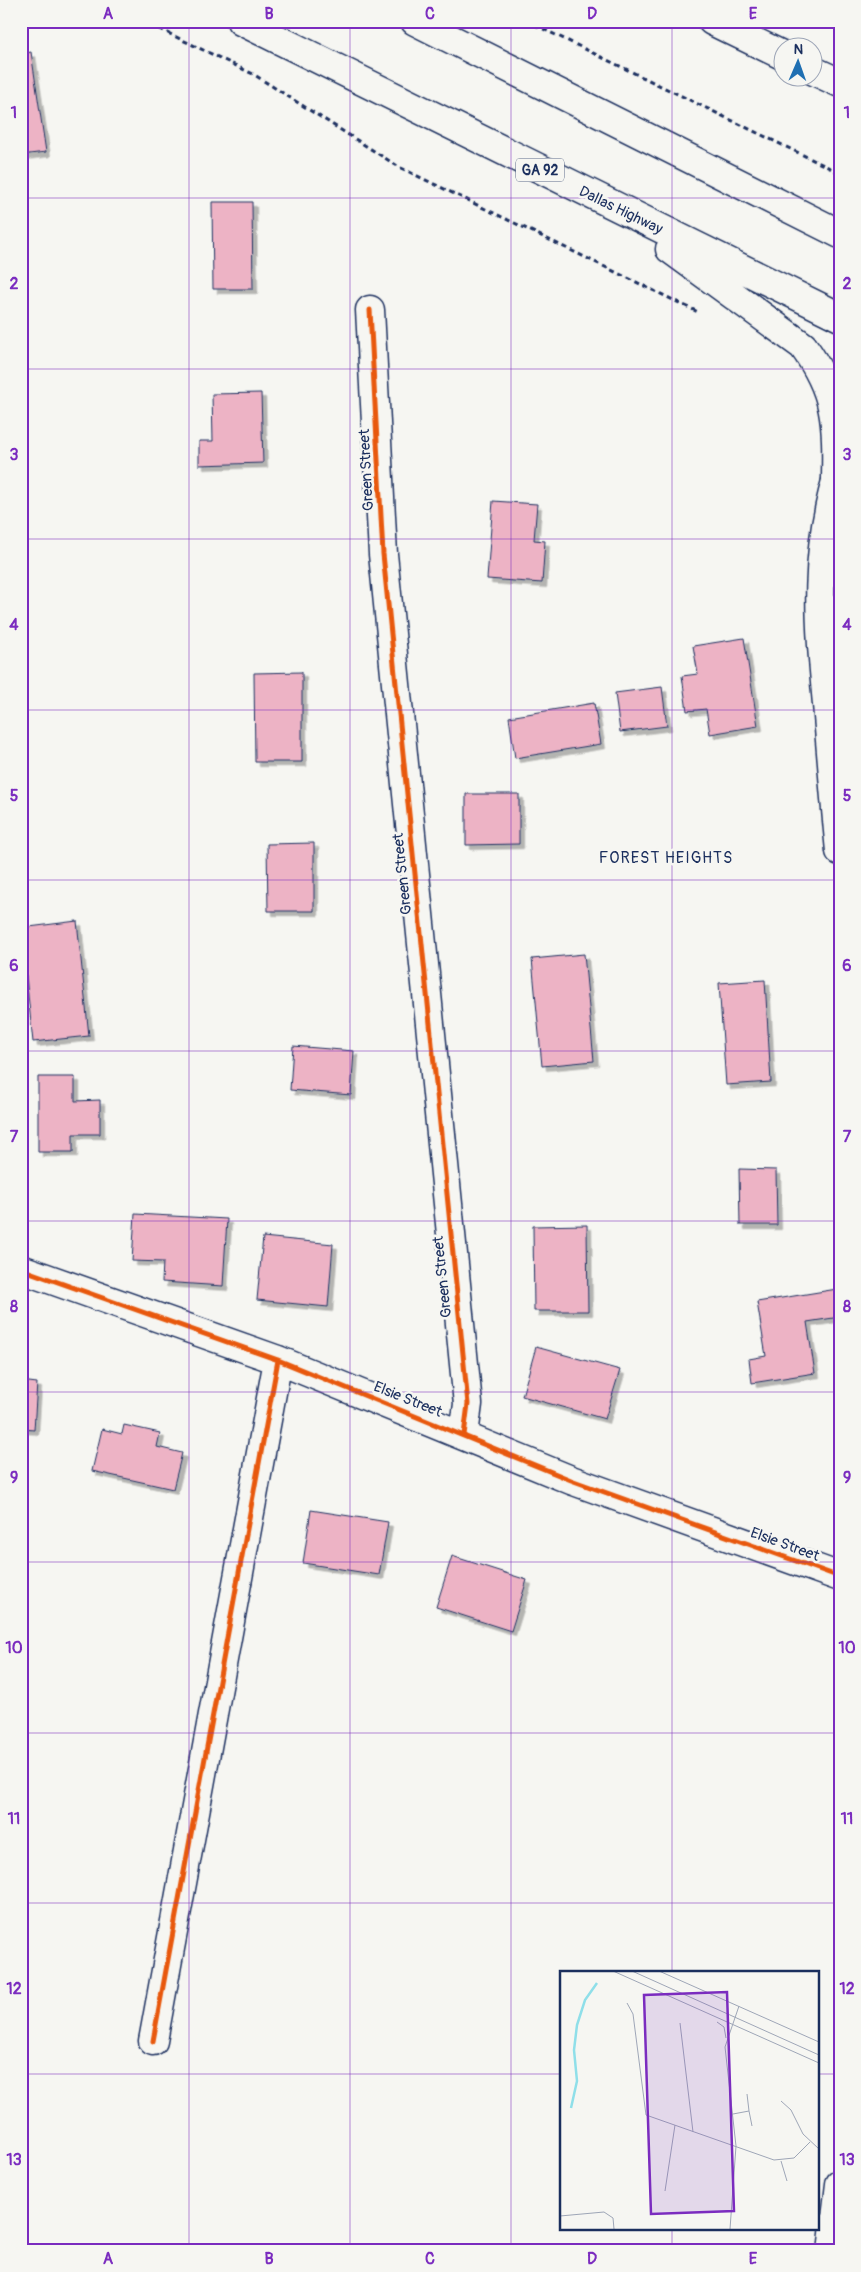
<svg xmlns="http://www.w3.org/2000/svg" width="861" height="2272" font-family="Pangolin,sans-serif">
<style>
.building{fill:#edb3c5;stroke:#1b2f5e;filter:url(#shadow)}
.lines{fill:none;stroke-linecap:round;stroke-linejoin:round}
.street-casing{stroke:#1b2f5e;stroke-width:31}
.primary-casing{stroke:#1b2f5e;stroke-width:31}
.path{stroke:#1b2f5e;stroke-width:3;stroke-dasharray:5 4;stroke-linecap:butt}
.street{stroke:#f6f6f2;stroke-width:28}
.primary{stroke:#f6f6f2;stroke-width:28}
.cycleway-casing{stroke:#f6f6f2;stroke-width:8}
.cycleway{stroke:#e8590c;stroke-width:5}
.grid{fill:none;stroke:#7b2cbf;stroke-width:1;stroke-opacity:0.55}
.labels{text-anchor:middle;stroke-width:5;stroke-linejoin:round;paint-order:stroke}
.shield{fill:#f6f6f2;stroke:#5d6b8a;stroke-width:1}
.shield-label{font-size:14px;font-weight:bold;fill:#1b2f5e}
.street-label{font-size:15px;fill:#1b2f5e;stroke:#f6f6f2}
.neighbourhood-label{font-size:16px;letter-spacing:1px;fill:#1b2f5e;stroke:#f6f6f2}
.inset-river{fill:none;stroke:#8fdfe9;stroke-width:2.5}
.inset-road{fill:none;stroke:#9ea6b7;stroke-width:1}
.view{fill:#7b2cbf;fill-opacity:0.15;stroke:#7b2cbf;stroke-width:2.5}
.inset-edge{fill:none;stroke:#1b2f5e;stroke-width:2.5}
.neatline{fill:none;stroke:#7b2cbf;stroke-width:2}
.grid-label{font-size:16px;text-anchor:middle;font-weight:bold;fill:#7b2cbf}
</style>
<defs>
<filter id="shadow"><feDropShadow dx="4.5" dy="4.5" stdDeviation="0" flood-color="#0004"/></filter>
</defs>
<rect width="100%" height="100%" fill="#f6f6f2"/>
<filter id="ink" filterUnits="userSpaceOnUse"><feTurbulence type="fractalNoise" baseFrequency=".02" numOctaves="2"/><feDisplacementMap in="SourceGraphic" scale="10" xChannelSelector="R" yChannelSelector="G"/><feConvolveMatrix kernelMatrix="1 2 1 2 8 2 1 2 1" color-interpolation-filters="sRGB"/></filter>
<g filter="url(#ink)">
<path class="building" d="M31 52 46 152 21 155V54Z
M212 202H252L253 289H213Z
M261 393 263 463 199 465V441H213L212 394Z
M493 501 537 504 534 540 545 541 542 583 487 579Z
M744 638 758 726 710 734 706 709 687 711 682 676 698 674 693 646Z
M302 672V762H255L254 673Z
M662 687 667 726 620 732 615 693Z
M594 703 601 744 515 758 509 717Z
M466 794H519V844L466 845Z
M314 843V911H268L267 844Z
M77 921 89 1036 33 1042 21 928Z
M584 954 594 1061 542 1066 532 959Z
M765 980 771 1082 726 1085 719 983Z
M293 1046 354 1051 351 1095 290 1090Z
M38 1077H75V1101L100 1100V1134H73V1152H38Z
M739 1169 776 1170 777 1225H740Z
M135 1214 227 1219 223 1286 162 1282 163 1262 132 1261Z
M587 1225 588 1311H534L533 1226Z
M263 1237 333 1244 328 1307 257 1300Z
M837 1289 840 1317 807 1322 815 1373 752 1383 749 1359 766 1356 757 1302Z
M536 1347 620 1370 605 1419 522 1396Z
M21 1381 37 1383 34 1430 21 1429Z
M124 1425 160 1433 157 1447 182 1453 173 1489 92 1471 102 1429 122 1434Z
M311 1510 388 1522 379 1575 303 1563Z
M452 1556 527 1580 511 1631 436 1607Z"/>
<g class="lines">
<g class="street-casing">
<path id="street" d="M712 21 784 56
M814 71 840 83
M370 310 383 554 468 1404 464 1435
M840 468C813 552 819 619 827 704 831 753 835 802 840 851
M21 1269 278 1360 571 1480 840 1577
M153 2041 278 1360
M832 2251 840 2184"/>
</g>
<g class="primary-casing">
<path id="primary" d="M241 21 840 317
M415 21 840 234
M670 249 803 346C837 393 837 423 836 479"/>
</g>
<path class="path" d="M143 21 253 74 399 167 700 313
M527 21 840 173"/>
<use href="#street" class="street"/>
<use href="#primary" class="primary"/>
<g class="cycleway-casing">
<path id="cycleway" d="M370 310 383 554 468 1404 464 1435
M21 1269 278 1360 571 1480 840 1577
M153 2041 278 1360"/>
</g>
<use href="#cycleway" class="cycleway"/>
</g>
</g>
<path class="grid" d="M189 21V2251M350 21V2251M511 21V2251M672 21V1972M21 198H840M21 369H840M21 539H840M21 710H840M21 880H840M21 1051H840M21 1221H840M21 1392H840M21 1562H840M21 1733H840M21 1903H840M21 2074H561M817 2074H840M672 2228V2251"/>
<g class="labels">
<rect class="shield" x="516" y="158.5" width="48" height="23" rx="4"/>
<g class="shield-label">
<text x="540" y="175">GA 92</text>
</g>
<g class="street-label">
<text transform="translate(621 210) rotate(26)" y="5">Dallas Highway</text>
<text transform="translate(366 470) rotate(-93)" y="5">Green Street</text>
<text transform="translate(402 874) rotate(-96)" y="5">Green Street</text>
<text transform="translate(442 1277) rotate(-96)" y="5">Green Street</text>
<text transform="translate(408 1399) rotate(22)" y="5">Elsie Street</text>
<text transform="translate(785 1544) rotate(20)" y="5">Elsie Street</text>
</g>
<g class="neighbourhood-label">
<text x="666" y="863">FOREST HEIGHTS</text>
</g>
</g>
<g transform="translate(560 1971)">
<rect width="259" height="259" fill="#f6f6f2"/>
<path class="inset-river" d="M11 137 17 110 14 79 17 54 25 29 37 12"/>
<path class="inset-road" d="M53 0 259 92M72 0 259 84M99 0 259 71M67 32 73 43 86 144 214 189 234 187 250 171M157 51 164 56 166 67M120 52 133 161M221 130 231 139 243 163 259 178M189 140 192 155M173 143 189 140 187 123M221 190 227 210M105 220 115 154M0 245 44 241 53 247 54 258M170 258 176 175 165 76 179 35"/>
<path class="view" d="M167 21 174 240 91 243 84 24Z"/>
<rect width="259" height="259" class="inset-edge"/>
</g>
<rect width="861" height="2272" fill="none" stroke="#f6f6f2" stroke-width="55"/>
<g transform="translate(798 62) rotate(2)"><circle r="24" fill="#f6f6f2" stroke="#9ea6b7"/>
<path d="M0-4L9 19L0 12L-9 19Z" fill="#1f6fb2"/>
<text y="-8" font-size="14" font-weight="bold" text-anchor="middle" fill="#1b2f5e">N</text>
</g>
<rect x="28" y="28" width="806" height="2216" class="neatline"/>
<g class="grid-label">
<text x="108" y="19">A</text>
<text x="269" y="19">B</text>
<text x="430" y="19">C</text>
<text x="592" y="19">D</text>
<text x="753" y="19">E</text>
<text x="14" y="118">1</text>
<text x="847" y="118">1</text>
<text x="14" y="289">2</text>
<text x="847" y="289">2</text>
<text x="14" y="460">3</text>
<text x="847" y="460">3</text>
<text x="14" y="630">4</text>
<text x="847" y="630">4</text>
<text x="14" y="801">5</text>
<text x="847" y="801">5</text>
<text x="14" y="971">6</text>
<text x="847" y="971">6</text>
<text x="14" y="1142">7</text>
<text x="847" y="1142">7</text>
<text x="14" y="1312">8</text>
<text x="847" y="1312">8</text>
<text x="14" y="1483">9</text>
<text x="847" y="1483">9</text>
<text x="14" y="1653">10</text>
<text x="847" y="1653">10</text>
<text x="14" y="1824">11</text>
<text x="847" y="1824">11</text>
<text x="14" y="1994">12</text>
<text x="847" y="1994">12</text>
<text x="14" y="2165">13</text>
<text x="847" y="2165">13</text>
<text x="108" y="2264">A</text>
<text x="269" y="2264">B</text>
<text x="430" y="2264">C</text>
<text x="592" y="2264">D</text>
<text x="753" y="2264">E</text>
</g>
</svg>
